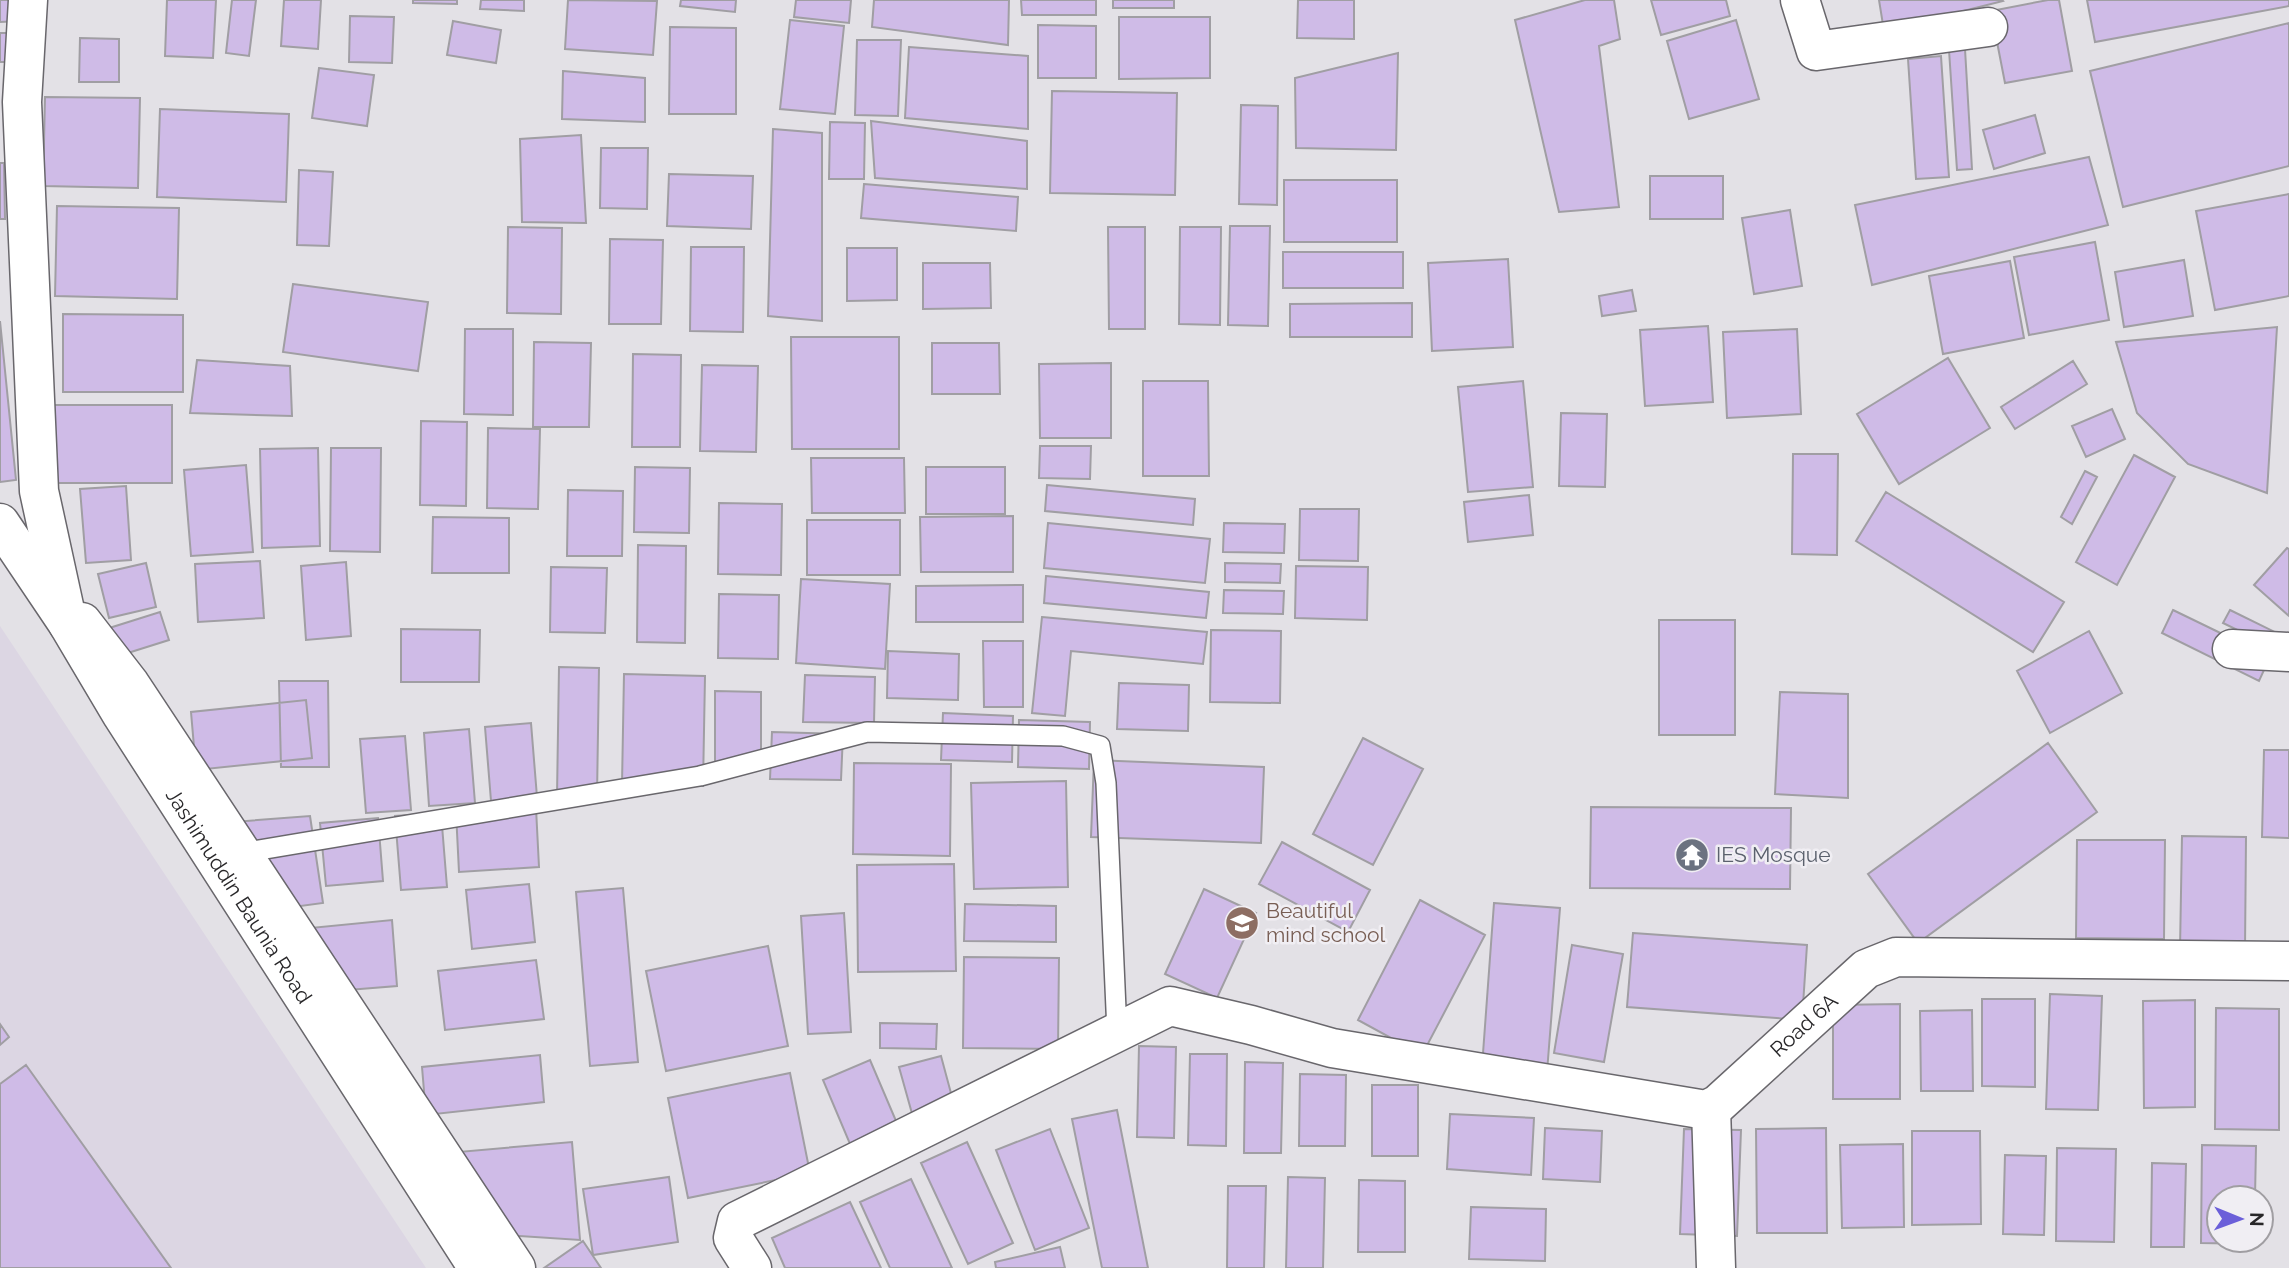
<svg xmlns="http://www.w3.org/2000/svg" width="2289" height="1268" font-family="Raleway,sans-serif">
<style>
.built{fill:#dcd6e3}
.building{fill:#cfbbe7;stroke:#a09ea3;stroke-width:2}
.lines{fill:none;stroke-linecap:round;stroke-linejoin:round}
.service-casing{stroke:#69676c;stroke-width:22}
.minor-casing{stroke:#69676c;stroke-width:41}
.tertiary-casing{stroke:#69676c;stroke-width:41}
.service{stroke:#fff;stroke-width:19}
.minor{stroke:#fff;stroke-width:38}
.tertiary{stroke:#fff;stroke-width:38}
.labels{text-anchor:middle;stroke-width:5;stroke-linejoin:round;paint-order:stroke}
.worship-label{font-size:21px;fill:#5b616d;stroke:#f0eef3;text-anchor:start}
.street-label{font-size:21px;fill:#282729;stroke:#f0eef3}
.education-label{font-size:21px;fill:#785e54;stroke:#f0eef3;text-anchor:start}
</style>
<rect width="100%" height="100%" fill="#e3e1e6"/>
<path class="built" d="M0 626 426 1268H0Z"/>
<path class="building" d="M0 0H20L19 21 0 22Z
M167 0H216L213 58 165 56Z
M232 0H256L249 56 226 53Z
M284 0H321L318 49 281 46Z
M413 0H457V4L413 3Z
M481 0H524V11L480 9Z
M568 0 657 1 653 55 565 49Z
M681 0H736L735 12 680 6Z
M796 0H851L849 23 794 17Z
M874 0H1009L1008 45 872 27Z
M1021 0H1096V15H1022Z
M1113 0H1174V8H1113Z
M1298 0H1354V39L1297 38Z
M1585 0H1614L1620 39 1599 46 1619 207 1559 212 1515 20Z
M1651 0H1726L1730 16 1661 35Z
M1879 0H2002L2003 1 1884 31Z
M2048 0H2059L2072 71 2005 83 1991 11Z
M2087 0H2289V6L2095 42Z
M350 16 394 17 392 63 349 62Z
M1119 17H1210V78L1119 79Z
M790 20 844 26 835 114 780 109Z
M1736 20 1759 99 1689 119 1667 41Z
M453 21 501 30 496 63 447 55Z
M2289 23V166L2123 207 2090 71Z
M1038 25 1096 26V78H1038Z
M670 27 736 28V114H669Z
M0 33H7V62H0Z
M80 38 119 39V82H79Z
M857 40H901L898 116 855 115Z
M909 47 1028 56V129L905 118Z
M1965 49 1972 169 1957 170 1949 50Z
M1398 53 1396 150 1296 148 1295 78Z
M1941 56 1949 177 1916 179 1908 59Z
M319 68 374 75 367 126 312 118Z
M563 71 645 78V122L562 119Z
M1052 91 1177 93 1175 195 1050 193Z
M45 97 140 98 138 188 43 186Z
M1241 105 1278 106 1277 205 1239 204Z
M160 109 289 114 286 202 157 197Z
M2035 115 2045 153 1994 169 1983 130Z
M871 121 1027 141V189L875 178Z
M830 122 865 123 864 179H829Z
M773 129 822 133V321L768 316Z
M581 135 586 223 522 222 520 139Z
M601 148H648L647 209 600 208Z
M2089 157 2108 225 1872 285 1855 205Z
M0 163H4L5 219H0Z
M299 170 333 172 329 246 297 245Z
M669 174 753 176 751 229 667 226Z
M1650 176H1723V219H1650Z
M1284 180H1397V242H1284Z
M864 184 1018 197 1016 231 861 218Z
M2289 194V296L2215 310 2196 211Z
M57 206 179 208 177 299 55 296Z
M1790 210 1802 286 1754 294 1742 218Z
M1230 226H1270L1268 326 1228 325Z
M508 227 562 228 561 314 507 313Z
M1108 227H1145V329H1109Z
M1180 227H1221L1220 325 1179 324Z
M610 239 663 240 661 324H609Z
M2095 242 2109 320 2029 335 2014 257Z
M691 247H744L743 332 690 331Z
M847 248H897V300L847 301Z
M1283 252H1403V288H1283Z
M1508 259 1513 347 1432 351 1428 263Z
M2184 260 2193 316 2124 327 2115 272Z
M2010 261 2024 338 1943 354 1929 276Z
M923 263H990L991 308 923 309Z
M293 284 428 302 418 371 283 352Z
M1632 290 1636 311 1602 316 1599 296Z
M1412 303V337H1290V304Z
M63 314 183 315V392H63Z
M0 321 16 480 0 482Z
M1708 326 1713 402 1645 406 1640 330Z
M2277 327 2267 493 2188 464 2137 413 2116 342Z
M465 329H513V415L464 414Z
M1797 329 1801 414 1727 418 1723 332Z
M791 337H899V449H792Z
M534 342 591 343 589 427H533Z
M932 343H999L1000 394H932Z
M633 354 681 355 680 447H632Z
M1948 358 1990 428 1899 484 1857 414Z
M197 360 290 366 292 416 190 413Z
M2073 361 2087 384 2015 429 2001 407Z
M1111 363V438H1040L1039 364Z
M702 365 758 366 756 452 700 451Z
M1143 381H1208L1209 476H1143Z
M1523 381 1533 487 1468 492 1458 387Z
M52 405H172V483H52Z
M2112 409 2125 439 2086 457 2072 426Z
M1561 413 1607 414 1605 487 1559 486Z
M421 421 467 422 466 506 420 505Z
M488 428 540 429 538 509 487 508Z
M1040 446H1091L1090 479 1039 478Z
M318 448 320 546 262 548 260 449Z
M331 448H381L380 552 330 551Z
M1793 454H1838L1837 555 1792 554Z
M2134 455 2175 477 2117 585 2076 562Z
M811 458H904L905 513H812Z
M246 465 253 552 191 556 184 470Z
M635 467 690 468 689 533 634 532Z
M926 467H1005V514H926Z
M2085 471 2097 477 2072 524 2061 517Z
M1047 485 1195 499 1193 525 1045 511Z
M126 486 131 560 86 563 80 489Z
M568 490 623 491 622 556H567Z
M1886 492 2064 602 2033 652 1856 541Z
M1529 495 1533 535 1468 542 1464 502Z
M719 503 782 504 781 575 718 574Z
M1300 509H1359L1358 561 1299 560Z
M1013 516V572H921L920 517Z
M433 517 509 518V573H432Z
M807 520H900V575H807Z
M1048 523 1210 539 1205 583 1044 568Z
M1224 523 1285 524 1284 553 1223 552Z
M638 545 686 546 685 643 637 642Z
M2287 548 2289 549V616L2254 585Z
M260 561 264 618 198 622 195 564Z
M346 562 351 636 306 640 301 566Z
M146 563 156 607 109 618 98 574Z
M1225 563 1281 564 1280 583 1225 582Z
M1296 566 1368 567 1367 620 1295 618Z
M551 567 607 568 605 633 550 632Z
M1046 576 1209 592 1206 618 1044 603Z
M801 579 890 584 885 669 796 663Z
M1023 585V622H916V586Z
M1224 590 1284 591 1283 614 1223 613Z
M719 594 779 595 778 659 718 658Z
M2173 610 2270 657 2259 681 2162 633Z
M2230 610 2289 639V655L2223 623Z
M160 612 169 640 112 658 103 630Z
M1042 617 1207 632 1203 664 1071 651 1065 716 1032 713Z
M1659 620H1735V735H1659Z
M401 629 480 630 479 682H401Z
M1211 630 1281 631 1280 703 1210 702Z
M2089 631 2122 693 2050 733 2017 671Z
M983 641H1023V707H984Z
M888 651 959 654 958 700 887 698Z
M559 667 599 668 597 796H557Z
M624 674 705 676 703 786 622 784Z
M805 675 875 677 874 723 803 722Z
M279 681H328L329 767H281Z
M1119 683 1189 685 1188 731 1117 729Z
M715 691 761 692V763H715Z
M1780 692 1848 694V798L1775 794Z
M306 700 312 758 196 770 191 712Z
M943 713 1013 716 1012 762 941 760Z
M1019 720 1090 722 1089 769 1018 767Z
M531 723 537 797 491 801 485 727Z
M469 729 475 803 429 806 424 733Z
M772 732 843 734 841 780 770 779Z
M405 736 411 810 366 813 360 739Z
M1363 738 1423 769 1373 865 1313 834Z
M2048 743 2097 812 1918 943 1868 874Z
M2264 750H2289V838L2262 837Z
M1094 760 1264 767 1261 843 1091 837Z
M854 763 951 764 950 856 853 854Z
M1066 781 1068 887 974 889 971 783Z
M1591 807 1791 808 1790 889 1590 888Z
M536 808 539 867 459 872 456 812Z
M441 813 447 887 401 890 395 816Z
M310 816 323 903 286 908 233 822Z
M378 818 383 881 326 886 320 823Z
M2182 836 2246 837 2245 950 2180 949Z
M2077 840H2165L2164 939 2076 938Z
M1282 842 1370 890 1348 932 1259 884Z
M954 864 956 971 858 972 857 865Z
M529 884 535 942 472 949 466 890Z
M623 888 638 1062 590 1066 576 892Z
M1204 889 1256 913 1217 998 1165 974Z
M1420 900 1485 935 1422 1055 1358 1020Z
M1494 903 1560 908 1547 1072 1482 1067Z
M965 904 1056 906V942L964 941Z
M844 913 851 1032 808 1034 801 916Z
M392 920 397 986 348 990 300 929Z
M1633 933 1807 945 1802 1020 1627 1007Z
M1572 945 1623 954 1604 1062 1554 1053Z
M768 946 788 1046 666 1071 646 971Z
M964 957 1059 958 1058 1049 963 1048Z
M536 960 544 1019 445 1030 438 971Z
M2050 994 2102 996 2098 1110 2046 1109Z
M1982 999H2035V1087L1982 1086Z
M2195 1000V1107L2144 1108 2143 1001Z
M1900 1004V1099H1833V1005Z
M2216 1008 2279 1009V1130L2215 1129Z
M1972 1010 1973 1091H1921L1920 1011Z
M880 1023 937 1024 936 1049 880 1048Z
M0 1024 9 1037 0 1045Z
M1139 1046 1176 1047 1174 1138 1137 1137Z
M1190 1054H1227L1226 1146 1188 1145Z
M540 1055 544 1102 426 1115 422 1067Z
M941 1056 959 1123 918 1135 899 1067Z
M870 1060 908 1149 861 1170 823 1080Z
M1245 1062 1283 1063 1281 1153H1244Z
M26 1065 171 1268H0V1084Z
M790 1073 810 1173 688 1198 668 1098Z
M1300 1074 1346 1075 1345 1146H1299Z
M1372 1085H1418V1156H1372Z
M1117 1110 1148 1268H1102L1072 1119Z
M1450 1114 1534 1118 1531 1175 1447 1169Z
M1545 1128 1602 1131 1600 1182 1543 1179Z
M1826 1128 1827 1233H1757L1756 1129Z
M1050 1129 1089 1228 1035 1250 996 1150Z
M1684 1129 1741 1130 1737 1236 1680 1234Z
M1912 1131H1980L1981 1224 1912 1225Z
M572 1142 580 1240 506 1235 458 1152Z
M967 1142 1013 1243 968 1264 921 1163Z
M1903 1144 1904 1227 1842 1228 1840 1145Z
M2202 1145 2256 1146 2255 1198H2219V1240H2255V1244L2201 1243Z
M2057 1148 2116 1149 2114 1242 2056 1241Z
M2005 1155 2046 1156 2044 1235 2003 1234Z
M2152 1163 2186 1164 2184 1247H2151Z
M669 1177 678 1242 593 1255 583 1189Z
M1288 1177 1325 1178 1323 1268H1286Z
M911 1179 952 1268H890L860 1202Z
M1359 1180 1405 1181V1252H1358Z
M1228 1186H1266L1264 1268H1227Z
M850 1202 881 1268H785L772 1238Z
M1471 1207 1546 1209 1545 1261 1469 1259Z
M583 1241 601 1268H544Z
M1060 1247 1065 1268H996L995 1262Z"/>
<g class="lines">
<g class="service-casing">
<path id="service" d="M241 853 700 776 867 732 1063 736 1100 746 1106 783 1117 1032"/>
</g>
<g class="minor-casing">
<g id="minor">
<path d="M28 0 22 102 39 491 68 624"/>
<path d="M1800 0 1816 51 1988 27"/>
<path d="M82 622 130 684 516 1268"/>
<path d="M2232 649 2289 652"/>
<path d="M1711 1108 1716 1268"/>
<path id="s1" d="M752 1268 733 1238 737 1221 1170 1006 1251 1025 1332 1048 1706 1110 1718 1104 1866 969 1896 957 2289 961"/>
</g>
</g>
<g class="tertiary-casing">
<g id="tertiary">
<path id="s2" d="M0 523 68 624 122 715 478 1268"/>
</g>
</g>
<use href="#service" class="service"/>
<use href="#minor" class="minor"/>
<use href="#tertiary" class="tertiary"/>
</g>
<defs>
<g id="temple-disc" transform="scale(1.75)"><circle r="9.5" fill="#6b7280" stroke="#f0eef3"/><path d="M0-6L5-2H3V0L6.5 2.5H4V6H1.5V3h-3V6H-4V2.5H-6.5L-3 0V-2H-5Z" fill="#fff"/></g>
<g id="school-disc" transform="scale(1.75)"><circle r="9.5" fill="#8d6e63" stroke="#f0eef3"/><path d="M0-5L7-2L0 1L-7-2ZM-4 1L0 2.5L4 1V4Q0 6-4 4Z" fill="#fff"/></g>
</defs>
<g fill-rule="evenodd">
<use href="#temple-disc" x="1692" y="855"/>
<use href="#school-disc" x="1242" y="923"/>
</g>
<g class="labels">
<g class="worship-label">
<text x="1716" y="862">IES Mosque</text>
</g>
<g class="street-label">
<text dy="7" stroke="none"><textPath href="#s2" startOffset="443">Jashimuddin Baunia Road</textPath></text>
<text dy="7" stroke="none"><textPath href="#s1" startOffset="1213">Road 6A</textPath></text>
</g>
<g class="education-label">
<text x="1266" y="918">Beautiful<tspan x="1266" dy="24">mind school</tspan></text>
</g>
</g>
<g transform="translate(2240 1219) rotate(91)"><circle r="33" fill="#f0eef3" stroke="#a09ea2" stroke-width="2"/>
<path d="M0-5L12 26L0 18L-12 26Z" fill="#6b5fd9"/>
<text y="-10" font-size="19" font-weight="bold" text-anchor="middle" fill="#282729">N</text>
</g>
</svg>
